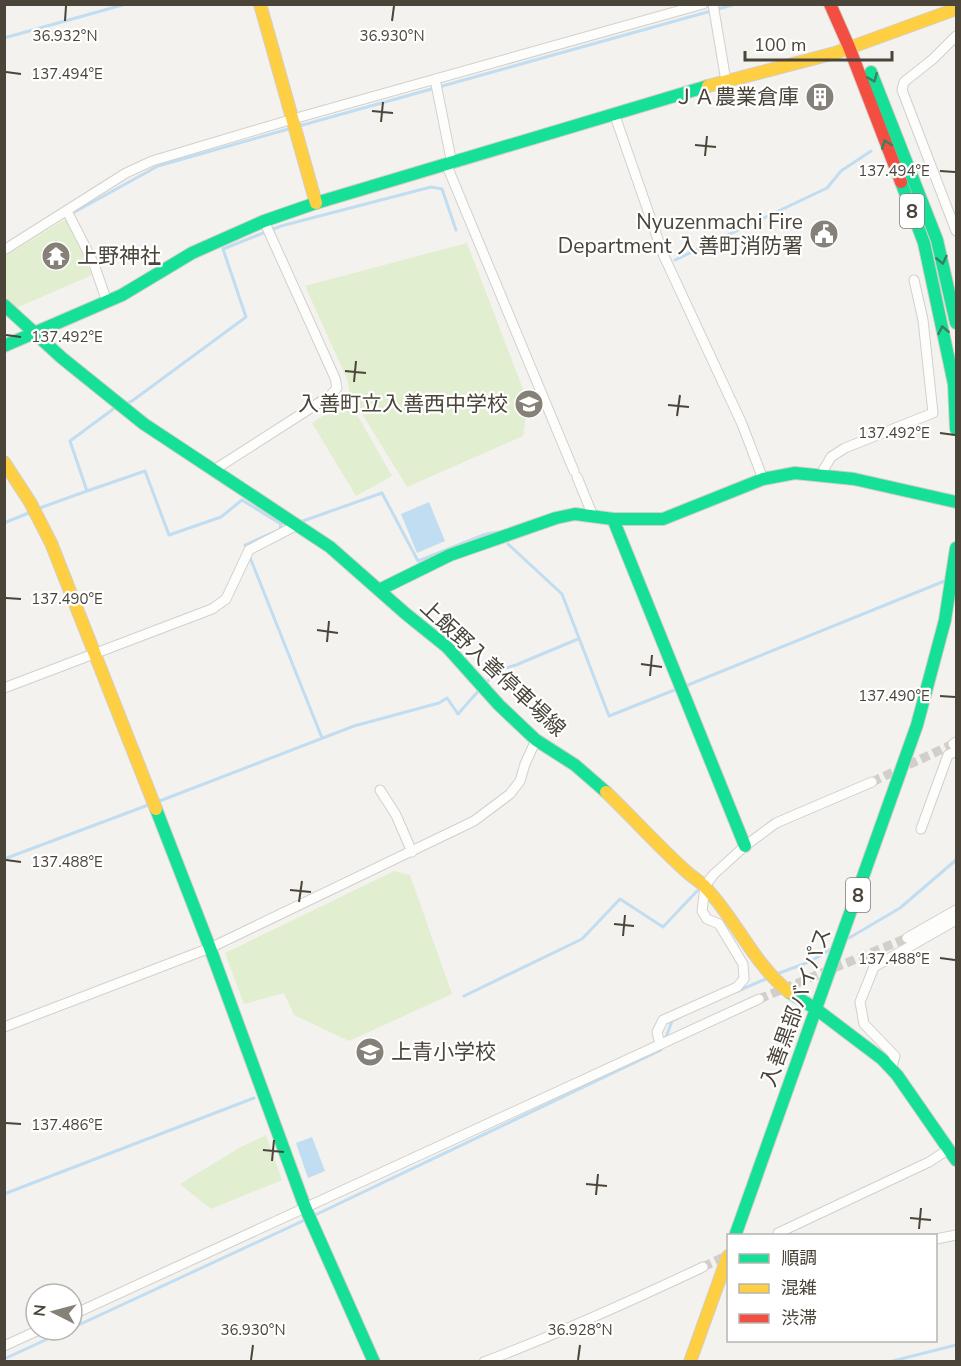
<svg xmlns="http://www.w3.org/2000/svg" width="961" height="1366" font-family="'Nunito Sans','Noto Sans JP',sans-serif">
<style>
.green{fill:#e1eecf}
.water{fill:#c0ddf1}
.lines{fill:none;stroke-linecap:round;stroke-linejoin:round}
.stream{stroke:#c0ddf1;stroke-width:3}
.street-tunnel{stroke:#d2cfca;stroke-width:9;stroke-dasharray:9 4.5;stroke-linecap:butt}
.street-casing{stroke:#d2d0cb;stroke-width:11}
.fast-casing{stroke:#d3cfc5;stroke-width:14}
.slow-casing{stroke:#d3cfc5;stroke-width:14}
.jam-casing{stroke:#d3cfc5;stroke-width:14}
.street{stroke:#fdfdfc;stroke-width:9}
.fast{stroke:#16e098;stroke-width:12}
.slow{stroke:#ffcf43;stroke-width:12}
.jam{stroke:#f24e42;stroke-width:12}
.oneway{stroke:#36825f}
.ticks{fill:none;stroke:#4b4439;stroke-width:2}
.labels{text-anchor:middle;stroke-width:4.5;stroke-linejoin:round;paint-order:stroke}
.shield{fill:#fff;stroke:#817c74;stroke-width:1.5}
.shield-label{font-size:20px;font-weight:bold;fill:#4b4439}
.poi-label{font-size:21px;fill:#4b4439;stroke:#fff;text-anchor:end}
.street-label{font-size:21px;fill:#4b4439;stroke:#fff}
.ticks-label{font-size:15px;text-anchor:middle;fill:#4b4439;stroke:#fff;stroke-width:4.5;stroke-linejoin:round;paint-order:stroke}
</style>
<rect width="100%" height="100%" fill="#f4f2ee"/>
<path class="green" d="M66 219 92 275 14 309 5 299V256Z
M467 243 528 402 523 436 407 487 350 394 347 379 305 286Z
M348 399 392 476 356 496 312 423Z
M394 871 410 875 452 994 349 1041 294 1015 284 993 244 1004 225 953Z
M266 1135 282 1180 211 1209 180 1184 239 1148Z"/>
<path class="water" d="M429 502 445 541 417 553 401 514Z
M312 1137 325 1171 308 1178 296 1143Z"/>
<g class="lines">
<path class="stream" d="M4 38 126 4
M299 126 736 4
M71 214 158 166 292 128
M675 260 827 188 841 171 871 151
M125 404 132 401 246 317 223 249 281 226 431 187 442 189 456 230
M87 491 145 471 169 535 221 517 242 500 281 524 280 530
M37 509 87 491 70 441 116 407
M300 522 382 493 418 561 486 534 499 532
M4 523 31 512
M508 544 562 594 609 716 677 689
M247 549 245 545 274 532
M249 555 322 738
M486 683 494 674 502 669 516 665 578 639
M683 687 947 580
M157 802 354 726 439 703 447 698 458 714 481 688
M4 859 151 804
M849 938 900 908 956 860
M774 975 809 962 833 948
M738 991 768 978
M464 996 582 939 620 899 663 927 697 891
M665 1040 672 1021 680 1017
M4 1194 254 1098
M313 1216 661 1050 662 1046
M72 1328 307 1219
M4 1359 67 1330
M889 1362 956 1345"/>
<path class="street-tunnel" d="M872 782 953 744
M759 999 907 938
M703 1267 728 1255"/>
<g class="street-casing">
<path id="street" d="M713 4 726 81
M956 36 933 59 904 82 902 90 956 231
M435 79 452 164
M615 116 663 254 742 424 763 479
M447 166 574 471
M67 211 94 264 107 302
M4 250 126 173 152 161 293 119 703 4
M214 470 331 395 337 388 335 378 264 221
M821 474 831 457 845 448 933 413 923 320 914 280
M577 477 593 516
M4 688 212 609 226 599 249 550 297 525
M953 744 956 742
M380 790 396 815 412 852
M921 829 948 755 956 751
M907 938 956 910
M4 1027 210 948 474 821 510 794 520 781 525 764 536 740
M660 1044 657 1032 663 1020 737 987 744 979 743 964 719 924 707 919 702 911 705 886 713 875 745 846 776 823 872 782
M891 1069 895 1056 864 1024 860 1002 874 967 956 920
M778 1233 929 1162 949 1149
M936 1239 956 1235
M72 1315 759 999
M4 1346 39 1330
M484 1362C558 1334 631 1301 703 1267"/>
</g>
<g class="fast-casing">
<path id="fast" d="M871 72 937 240 956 323
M901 182 924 243 954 384 956 429
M4 305 62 358 144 424 330 547 406 614 447 647 499 705 536 740 575 765 606 792
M4 346 122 295 192 253 264 221 316 203 708 86
M613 519 745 846
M379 590 450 555 556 518 575 514 613 519H663L763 479 795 473 854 479 956 502
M156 809 210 948 305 1207 374 1362
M789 992 816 1009 882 1059 897 1075 956 1160
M735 1236 917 725 945 620 956 548"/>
</g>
<g class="slow-casing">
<path id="slow" d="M260 4 316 203
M708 86 835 53 956 9
M4 462 30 502 51 543 156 809
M606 792C634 819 660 848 688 873 694 878 701 882 706 888 737 921 753 963 789 992
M690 1362 728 1256"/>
</g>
<g class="jam-casing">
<path id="jam" d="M830 4 849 47 901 182"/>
</g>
<use href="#street" class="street"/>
<use href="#fast" class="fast"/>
<use href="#slow" class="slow"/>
<use href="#jam" class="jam"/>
</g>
<defs><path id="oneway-chevron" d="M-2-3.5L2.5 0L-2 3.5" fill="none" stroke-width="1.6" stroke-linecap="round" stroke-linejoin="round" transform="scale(1.5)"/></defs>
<g class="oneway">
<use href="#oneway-chevron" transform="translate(873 78) rotate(68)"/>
<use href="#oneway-chevron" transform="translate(886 144) rotate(-111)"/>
<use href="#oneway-chevron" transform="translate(942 260) rotate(77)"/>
<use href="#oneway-chevron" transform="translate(943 330) rotate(-101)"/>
</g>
<path class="ticks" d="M65 21 66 6M392 21 394 6M6 72 21 74M372 111 393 113M381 122 383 102M695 145 716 147M705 156 707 136M940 171 955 172M6 335 21 337M345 371 366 373M354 382 356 361M668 405 689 407M677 416 680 395M940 433 955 435M6 598 21 599M317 630 338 633M327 642 329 621M641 664 662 667M650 676 652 655M940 696 955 697M6 860 21 862M290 890 311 892M299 902 302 881M614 924 634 926M623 936 625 915M940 958 955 960M6 1123 21 1124M263 1150 284 1152M272 1161 274 1140M586 1184 607 1186M596 1195 598 1174M910 1218 931 1220M919 1229 921 1208M251 1360 253 1345M578 1360 580 1345"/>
<defs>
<g id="building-disc" transform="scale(1.5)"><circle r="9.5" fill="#868178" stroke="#fff"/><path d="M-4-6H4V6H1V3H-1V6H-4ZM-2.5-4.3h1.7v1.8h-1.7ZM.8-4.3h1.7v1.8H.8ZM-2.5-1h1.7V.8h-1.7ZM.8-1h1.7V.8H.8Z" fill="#fff"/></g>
<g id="civic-disc" transform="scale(1.5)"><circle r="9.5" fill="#868178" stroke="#fff"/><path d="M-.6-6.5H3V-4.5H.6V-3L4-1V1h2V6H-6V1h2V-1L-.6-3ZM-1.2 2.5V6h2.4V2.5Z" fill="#fff"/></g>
<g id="temple-disc" transform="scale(1.5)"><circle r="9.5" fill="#868178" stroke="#fff"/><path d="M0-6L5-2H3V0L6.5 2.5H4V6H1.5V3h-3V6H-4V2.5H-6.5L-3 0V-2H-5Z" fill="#fff"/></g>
<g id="school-disc" transform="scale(1.5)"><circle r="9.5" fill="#868178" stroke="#fff"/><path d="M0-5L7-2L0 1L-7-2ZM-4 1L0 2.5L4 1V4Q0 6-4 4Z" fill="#fff"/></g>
</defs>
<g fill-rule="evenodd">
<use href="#building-disc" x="820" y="97"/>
<use href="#civic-disc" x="824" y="234"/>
<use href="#temple-disc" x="56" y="256"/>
<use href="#school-disc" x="529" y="404"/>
<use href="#school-disc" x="370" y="1052"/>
</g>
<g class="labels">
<g class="shield">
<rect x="900" y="194" width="24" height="34" rx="4.5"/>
<rect x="846" y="878" width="24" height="34" rx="4.5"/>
</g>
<g class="shield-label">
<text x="912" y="218">8</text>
<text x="858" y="902">8</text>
</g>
<g class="poi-label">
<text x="799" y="104">ＪＡ農業倉庫</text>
<text x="803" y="229">Nyuzenmachi Fire<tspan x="803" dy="24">Department 入善町消防署</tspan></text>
<text x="77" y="263" text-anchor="start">上野神社</text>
<text x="508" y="411">入善町立入善西中学校</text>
<text x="391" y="1059" text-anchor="start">上青小学校</text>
</g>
<g class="street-label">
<text transform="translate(493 668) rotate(43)" y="7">上飯野入善停車場線</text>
<text transform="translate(796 1007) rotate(-70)" y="7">入善黒部バイパス</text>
</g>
</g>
<g class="ticks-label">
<text x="65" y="41">36.932°N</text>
<text x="392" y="41">36.930°N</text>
<text x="67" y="79">137.494°E</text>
<text x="894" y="176">137.494°E</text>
<text x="67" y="342">137.492°E</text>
<text x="894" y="438">137.492°E</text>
<text x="67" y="604">137.490°E</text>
<text x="894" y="701">137.490°E</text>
<text x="67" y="867">137.488°E</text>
<text x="894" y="964">137.488°E</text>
<text x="67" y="1130">137.486°E</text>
<text x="253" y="1335">36.930°N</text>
<text x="580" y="1335">36.928°N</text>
</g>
<rect width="961" height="1366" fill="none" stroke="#4b4439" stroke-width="12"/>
<rect x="727" y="1234" width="210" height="108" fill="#ffffff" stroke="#b7b4b0" stroke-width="1.5"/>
<rect x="739" y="1254" width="30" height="9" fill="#16e098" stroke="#b7b4b0" stroke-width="1.5"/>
<text x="781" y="1264" font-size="18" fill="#4b4439">順調</text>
<rect x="739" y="1284" width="30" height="9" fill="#ffcf43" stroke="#b7b4b0" stroke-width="1.5"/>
<text x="781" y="1294" font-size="18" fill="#4b4439">混雑</text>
<rect x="739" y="1314" width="30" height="9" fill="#f24e42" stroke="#b7b4b0" stroke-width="1.5"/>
<text x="781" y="1324" font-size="18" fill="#4b4439">渋滞</text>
<g transform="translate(54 1312) rotate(276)"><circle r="28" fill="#ffffff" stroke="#b7b4b0" stroke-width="1.5"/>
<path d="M0-4.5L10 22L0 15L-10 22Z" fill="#868178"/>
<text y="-9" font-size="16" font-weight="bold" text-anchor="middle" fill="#4b4439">N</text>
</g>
<path d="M745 51v9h147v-9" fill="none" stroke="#4b4439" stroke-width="3"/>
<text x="754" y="51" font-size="18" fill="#4b4439" stroke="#ffffff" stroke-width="4.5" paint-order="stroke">100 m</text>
</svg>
